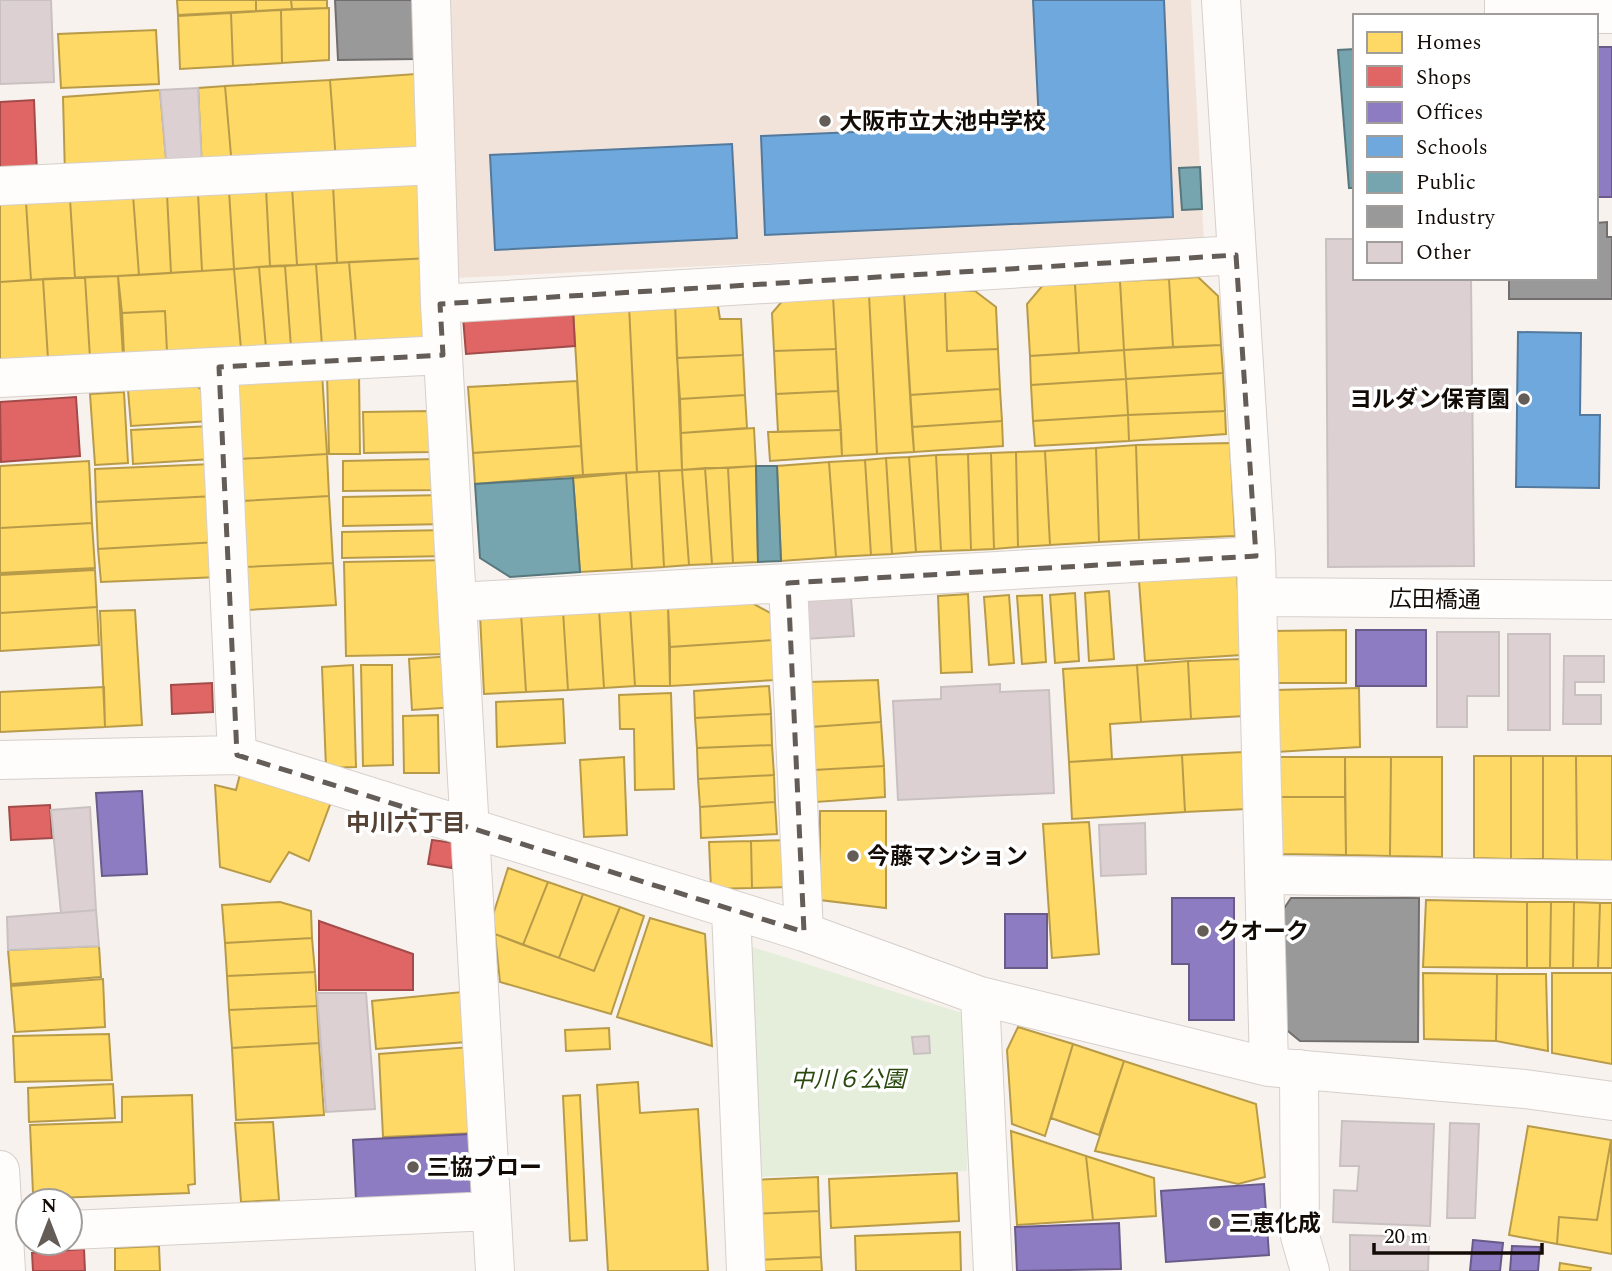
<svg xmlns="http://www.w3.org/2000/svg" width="1612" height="1271" font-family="Spectral,'Noto Sans JP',serif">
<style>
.built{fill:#f1e3da}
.green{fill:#e5eeda}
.homes{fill:#ffd966;stroke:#b89b49;stroke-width:2}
.shops{fill:#e06666;stroke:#a24b49;stroke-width:2}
.offices{fill:#8e7cc3;stroke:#695a8a;stroke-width:2}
.schools{fill:#6fa8dc;stroke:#53799c;stroke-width:2}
.public{fill:#76a5af;stroke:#58777c;stroke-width:2}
.industry{fill:#999;stroke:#716e6d;stroke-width:2}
.building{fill:#dcd0d3;stroke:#c9c1c1;stroke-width:2}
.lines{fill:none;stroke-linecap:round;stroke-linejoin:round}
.minor-casing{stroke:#d6cfca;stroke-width:40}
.minor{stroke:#fefdfc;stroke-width:38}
.marked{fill:none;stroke:#635c57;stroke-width:5;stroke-dasharray:14 9;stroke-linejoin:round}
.poi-dot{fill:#635c57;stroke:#fff;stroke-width:2.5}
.labels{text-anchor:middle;stroke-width:7;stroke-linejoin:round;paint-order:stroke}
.poi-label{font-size:23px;font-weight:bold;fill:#130b06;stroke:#fff;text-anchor:start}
.street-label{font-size:23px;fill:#130b06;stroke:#fff}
.park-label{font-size:23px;font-style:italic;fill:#29490d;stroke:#fff}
.neighbourhood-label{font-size:24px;font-weight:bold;fill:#564234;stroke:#fff}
</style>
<rect width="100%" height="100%" fill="#f8f2ee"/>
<path class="built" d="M447 0H1191L1204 242 457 278Z"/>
<path class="green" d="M749 946 965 1014 967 1171 753 1177Z"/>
<path class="homes" d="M177 0H256V11L178 15Z
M256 0H291L292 9 256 11Z
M291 0H327V8L292 9Z
M329 8V60L282 63 281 10Z
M281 10 282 63 233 66 231 13Z
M231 13 233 66 180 69 178 16Z
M156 30 159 84 61 88 58 34Z
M416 74 423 156 336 161 330 80Z
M330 80 336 161 232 167 225 86Z
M225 86 232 167 202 168 198 88Z
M160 90 167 170 65 176 63 97Z
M425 180 430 258 337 263 333 184Z
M333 184 337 263 297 265 292 187Z
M292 187 297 265 270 266 266 189Z
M266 189 270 266 234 269 229 191Z
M229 191 234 269 202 271 198 193Z
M198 193 202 271 171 273 167 194Z
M167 194 171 273 139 275 133 195Z
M133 195 139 275 75 278 70 199Z
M70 199 75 278 31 280 26 202Z
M26 202 31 280 0 282V203Z
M430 258 436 342 356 345 349 262Z
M349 262 356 345 322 346 316 264Z
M316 264 322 346 291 347 285 266Z
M285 266 291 347 266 348 259 267Z
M259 267 266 348 241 349 234 269Z
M234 269 241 349 167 352 165 311 122 313 118 276Z
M118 276 123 356 90 358 85 277Z
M85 277 90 358 48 359 43 279Z
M1198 277 1218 296 1221 345 1173 347 1169 279Z
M43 279 48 359 0 361V282Z
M1169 279 1173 347 1124 350 1120 281Z
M1120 281 1124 350 1079 353 1075 284Z
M1075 284 1079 353 1030 356 1027 304 1043 285Z
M945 291 947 351 998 349 1000 389 910 395 904 293Z
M945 291H975L996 307 998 349 947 351Z
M904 293 914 452 877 454 869 294Z
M869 294 877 454 842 456 833 296Z
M833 296 836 349 774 351 772 313 785 298Z
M717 300 720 319H741L743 355 677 358 675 303Z
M675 303 682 470 637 472 629 305Z
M629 305 637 472 583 475 573 309Z
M165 311 167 352 124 355 122 313Z
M1221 345 1223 373 1126 379 1124 350Z
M836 349 838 391 776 394 774 351Z
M1124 350 1126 379 1031 385 1030 356Z
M743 355 745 395 680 399 677 358Z
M322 373 327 454 239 459 234 379Z
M327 373H359L360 454H329Z
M1223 373 1225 411 1128 415 1126 379Z
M1126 379 1128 415 1033 421 1031 385Z
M577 381 581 446 473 453 468 387Z
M195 385 208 394 210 421 131 426 128 390Z
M1000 389 1002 421 912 427 910 395Z
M838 391 841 430 778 432 776 394Z
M124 392 128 463 95 465 90 394Z
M745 395 747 428 681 433 680 399Z
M432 411V452L364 453 363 412Z
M1225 411 1226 434 1129 441 1128 415Z
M1128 415 1129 441 1035 446 1033 421Z
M1002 421 1003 446 914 452 912 427Z
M211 426 212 459 133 464 131 430Z
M754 428 756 466 682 470 681 433Z
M841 430 842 456 770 461 768 432Z
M1230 443 1235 536 1139 540 1136 445Z
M1136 445 1139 540 1099 542 1096 448Z
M581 446 583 475 475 484 473 453Z
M1096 448 1099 542 1050 545 1045 451Z
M1045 451 1050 545 1018 547 1016 452Z
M1016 452 1018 547 994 549 991 453Z
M991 453 994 549 971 550 968 454Z
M327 454 329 496 241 501 239 459Z
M968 454 971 550 941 551 936 455Z
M936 455 941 551 916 552 909 457Z
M909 457 916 552 892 554 886 458Z
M886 458 892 554 871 555 865 460Z
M438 459 439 490 343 491V461Z
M865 460 871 555 836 557 829 462Z
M89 461 92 523 0 528V466Z
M829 462 836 557 781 561 777 466Z
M212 464 215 496 96 502 95 469Z
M756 466 758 562 733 563 728 468Z
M705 468 712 564 689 565 682 470Z
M705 468H728L733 563 712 564Z
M682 470 689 565 664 567 659 471Z
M659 471 664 567 632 569 626 473Z
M626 473 632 569 580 572 573 478Z
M445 495 446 524 343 526V497Z
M215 496 217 542 98 549 96 502Z
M329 496 333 563 245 567 241 501Z
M92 523 95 568 0 573V528Z
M447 530V556L342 558V532Z
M217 542 219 577 101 582 98 549Z
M452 560 453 654 346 656 344 562Z
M333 563 336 605 247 610 245 567Z
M95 570 97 607 0 613V575Z
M1237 575 1242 655 1145 661 1139 581Z
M1109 591 1114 659 1089 661 1085 593Z
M1075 593 1079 661 1055 663 1050 595Z
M968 594 972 672 941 673 938 596Z
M1009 595 1014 663 989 665 984 597Z
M1042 595 1046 662 1022 664 1017 596Z
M752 603 774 615V640L670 647 668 606Z
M668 606 670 686H635L630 607Z
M97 607 99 645 0 651V613Z
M630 607 635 686 604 688 599 609Z
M599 609 604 688 568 690 563 611Z
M135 610 142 725 105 727 100 611Z
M563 611 568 690 526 692 521 613Z
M521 613 526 692 484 694 480 615Z
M1346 630V683H1270L1269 631Z
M774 640 776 680 670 686V647Z
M453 656 456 707 412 710 409 659Z
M1241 659 1245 716 1191 719 1188 661Z
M1188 661 1191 719 1141 722 1137 665Z
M353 665 356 767 326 768 322 667Z
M361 665H392L393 765 363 766Z
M1137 665 1141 722 1110 724 1112 759 1069 762 1063 669Z
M878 680 881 722 811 727 808 682Z
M769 686 771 714 695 718 694 691Z
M104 687 105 727 0 732V692Z
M1359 688 1360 747 1276 752 1274 690Z
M671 693 674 789 635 790 634 729H620L619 695Z
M563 699 565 743 497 747 496 702Z
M771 714 772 745 697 748 695 718Z
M438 715 439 773H404L403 716Z
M881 722 884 766 814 770 811 727Z
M772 745 774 775 698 779 697 748Z
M1244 752 1247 809 1185 812 1182 755Z
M1182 755 1185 812 1072 819 1069 762Z
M1474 756H1511V859L1474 858Z
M1511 756H1543V859H1511Z
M1543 756H1576L1577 860 1543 859Z
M1576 756H1612V861L1577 860Z
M624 757 627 835 584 837 580 760Z
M1276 757H1345V797H1277Z
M1345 757H1391L1390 856 1346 855Z
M1391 757H1442V857L1390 856Z
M884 766 885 797 816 802 814 770Z
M241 770 331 802 309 861 289 852 270 882 220 867 215 785 236 790Z
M774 775 775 802 700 807 698 779Z
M1277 797H1345L1346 855 1279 854Z
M775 802 777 834 701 838 700 807Z
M820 811H886V908L820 900Z
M1089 822 1099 954 1052 958 1043 824Z
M790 840 791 887 752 888 751 841Z
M751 841 752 888 711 889 709 842Z
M508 868 548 882 523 945 495 934 493 915Z
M548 882 583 894 559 958 523 945Z
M583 894 620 907 594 971 559 958Z
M1426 900 1527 902V968L1423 967Z
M280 902 311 911 312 938 225 943 222 905Z
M1527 902H1551L1550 968H1527Z
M1551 902H1574L1573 968H1550Z
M1574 902 1600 903 1598 968H1573Z
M1600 903H1612V968H1598Z
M620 907 644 916 611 1014 500 982 495 934 594 971Z
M650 918 705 934 712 1046 617 1017Z
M312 938 315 972 227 976 225 943Z
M99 946 101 977 11 984 8 950Z
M315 972 317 1006 229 1010 227 976Z
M1423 973 1497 974 1496 1041 1424 1039Z
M1552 973H1612V1064L1552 1053Z
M1497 974H1546L1548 1051 1496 1041Z
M103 979 105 1027 15 1032 11 986Z
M462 992 466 1042 376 1049 372 1001Z
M317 1006 319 1043 232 1048 229 1010Z
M1018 1027 1073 1044 1045 1136 1012 1124 1007 1050Z
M609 1028 610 1049 566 1051 565 1030Z
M109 1034 112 1080 15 1082 13 1036Z
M319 1043 324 1115 236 1120 232 1048Z
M1073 1044 1124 1061 1099 1135 1051 1118Z
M471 1047 476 1133 383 1137 379 1054Z
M1124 1061 1256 1104 1265 1177 1238 1184 1095 1151Z
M638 1082 640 1113 698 1109 708 1271H608L597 1085Z
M113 1084 115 1118 29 1122 28 1088Z
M192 1095 195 1184 188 1185 189 1193 55 1198V1192L33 1193 30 1125 122 1122V1097Z
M580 1095 587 1240 570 1241 563 1096Z
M273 1122 279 1200 241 1202 235 1123Z
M1528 1126 1611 1140 1597 1220 1559 1217 1557 1244 1509 1235Z
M1011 1131 1086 1156 1093 1220 1017 1225Z
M1611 1140 1612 1254 1557 1244 1559 1217 1597 1220Z
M1086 1156 1154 1178 1156 1216 1093 1220Z
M957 1173 959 1221 831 1228 829 1179Z
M818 1177 819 1211 753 1214 751 1180Z
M819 1211 821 1257 755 1260 753 1214Z
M960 1232 961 1271H856L855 1236Z
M159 1246 160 1271H115V1248Z
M821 1257 822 1271H756L755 1260Z
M1560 1263 1591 1268 1590 1271H1559Z"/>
<path class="shops" d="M34 100 37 174 0 175V102Z
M573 309 575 346 466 354 463 317Z
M76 397 80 456 1 462 0 402Z
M212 683 213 712 172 714 171 685Z
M50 805 52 838 11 840 9 807Z
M432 840 455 843 452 868 428 864Z
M319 921 413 954V990H319Z
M84 1249 85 1271H33L32 1253Z"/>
<path class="offices" d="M1596 47H1612V197H1596Z
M1356 630H1426V686H1356Z
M142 791 147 874 102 876 96 793Z
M1172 898H1234V1020H1189V964H1172Z
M1005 914H1047V968H1005Z
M471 1134 474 1194 356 1200 353 1140Z
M1264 1184 1269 1255 1166 1262 1161 1191Z
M1119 1223 1121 1269 1017 1271 1015 1227Z
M1473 1240 1503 1243 1500 1271H1470Z
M1512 1246 1540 1247 1538 1271H1510Z"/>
<path class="schools" d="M1033 0H1164L1173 217 765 235 761 136 1039 124Z
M732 144 737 238 495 250 490 155Z
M1518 332 1581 333 1580 415H1600L1599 488 1516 487Z"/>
<path class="public" d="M1355 49V188H1349L1338 50Z
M1200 167 1202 209 1182 210 1179 168Z
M756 466H777L781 561 758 562Z
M573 478 580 572 510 577 480 558 475 484Z"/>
<path class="industry" d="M335 0H414L416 59 338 60Z
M1607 222V237H1612V299H1509V278H1596V223Z
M1291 898H1419L1418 1042 1300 1041 1283 1027 1281 913Z"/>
<path class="building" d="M0 0H51L54 82 0 84Z
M198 88 202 168 167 170 160 90Z
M1326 239H1355V278H1471L1474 566 1328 567Z
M851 598 854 636 804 639 801 601Z
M1437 632H1499V696H1467V727H1437Z
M1508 634H1550V730H1508Z
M1564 656H1604V682H1575V695H1601V724H1563Z
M1000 684V692L1049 690 1054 793 898 800 893 701 941 699V687Z
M90 807 96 910 61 913 51 810Z
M1145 823 1146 874 1101 876 1099 825Z
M96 910 99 946 8 950 7 917Z
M317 993H366L375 1109 326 1112Z
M929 1036 930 1053 914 1054 912 1037Z
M1342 1121 1434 1124 1430 1226 1333 1222 1334 1190 1357 1191 1359 1166H1340Z
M1450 1123 1479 1124 1475 1218H1447Z
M1350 1235 1429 1237 1428 1271H1350Z"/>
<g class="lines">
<g class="minor-casing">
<path id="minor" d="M431 0 440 304 495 1271
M1221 0 1256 556 1269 1067
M1504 0V13L1612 14
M0 186 436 165
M440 304 1236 255
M219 367 237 755
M0 378 443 355
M788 583 804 932
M1257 597 1612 600
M457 602 1256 556
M0 760 237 755 804 932 980 996 1269 1067 1525 1089 1612 1101
M1265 875 1612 880
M731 910 746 1271
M980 996 993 1271
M1299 1069 1300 1236 1310 1271
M0 1170 6 1271
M70 1230 491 1211"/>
</g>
<use href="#minor" class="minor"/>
</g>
<path class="marked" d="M1236 255 1256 556 788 583 804 932 237 755 219 367 443 355 440 304Z"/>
<g class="poi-dot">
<circle cx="825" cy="121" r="7"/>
<circle cx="1524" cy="399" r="7"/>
<circle cx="853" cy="856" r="7"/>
<circle cx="1203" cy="931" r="7"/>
<circle cx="413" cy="1167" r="7"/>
<circle cx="1215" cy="1223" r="7"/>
</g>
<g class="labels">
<g class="poi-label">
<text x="839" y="129">大阪市立大池中学校</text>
<text x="1510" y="407" text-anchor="end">ヨルダン保育園</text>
<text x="867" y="864">今藤マンション</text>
<text x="1217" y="939">クオーク</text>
<text x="427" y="1175">三協ブロー</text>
<text x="1229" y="1231">三恵化成</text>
</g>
<g class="street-label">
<text transform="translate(1435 599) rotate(1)" y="8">広田橋通</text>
</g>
<g class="park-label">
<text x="848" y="1087">中川６公園</text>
</g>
<g class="neighbourhood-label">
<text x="406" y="831">中川六丁目</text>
</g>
</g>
<rect x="1353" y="14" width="245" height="266" fill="#ffffff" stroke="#a19d9b" stroke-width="2"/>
<rect x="1367" y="32" width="35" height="21" fill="#ffd966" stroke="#a19d9b" stroke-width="2"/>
<text x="1416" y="49" font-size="21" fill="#130b06">Homes</text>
<rect x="1367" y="66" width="35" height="21" fill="#e06666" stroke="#a19d9b" stroke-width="2"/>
<text x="1416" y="84" font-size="21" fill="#130b06">Shops</text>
<rect x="1367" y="102" width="35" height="21" fill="#8e7cc3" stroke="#a19d9b" stroke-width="2"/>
<text x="1416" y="119" font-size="21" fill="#130b06">Offices</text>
<rect x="1367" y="136" width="35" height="21" fill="#6fa8dc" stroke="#a19d9b" stroke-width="2"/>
<text x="1416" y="154" font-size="21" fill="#130b06">Schools</text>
<rect x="1367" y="172" width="35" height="21" fill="#76a5af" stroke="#a19d9b" stroke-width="2"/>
<text x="1416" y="189" font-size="21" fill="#130b06">Public</text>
<rect x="1367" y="206" width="35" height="21" fill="#999999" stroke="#a19d9b" stroke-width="2"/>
<text x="1416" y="224" font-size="21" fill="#130b06">Industry</text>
<rect x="1367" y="242" width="35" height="21" fill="#dcd0d3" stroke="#a19d9b" stroke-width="2"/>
<text x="1416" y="259" font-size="21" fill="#130b06">Other</text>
<g transform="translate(49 1222)"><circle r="33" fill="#ffffff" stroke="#a19d9b" stroke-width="2"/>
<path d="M0-5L12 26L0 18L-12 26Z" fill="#635c57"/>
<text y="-10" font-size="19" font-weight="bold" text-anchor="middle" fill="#130b06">N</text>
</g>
<path d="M1374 1243v10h168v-10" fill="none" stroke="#130b06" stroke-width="3.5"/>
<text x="1384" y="1243" font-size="21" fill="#130b06" stroke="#ffffff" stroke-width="5" paint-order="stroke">20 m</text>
</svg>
